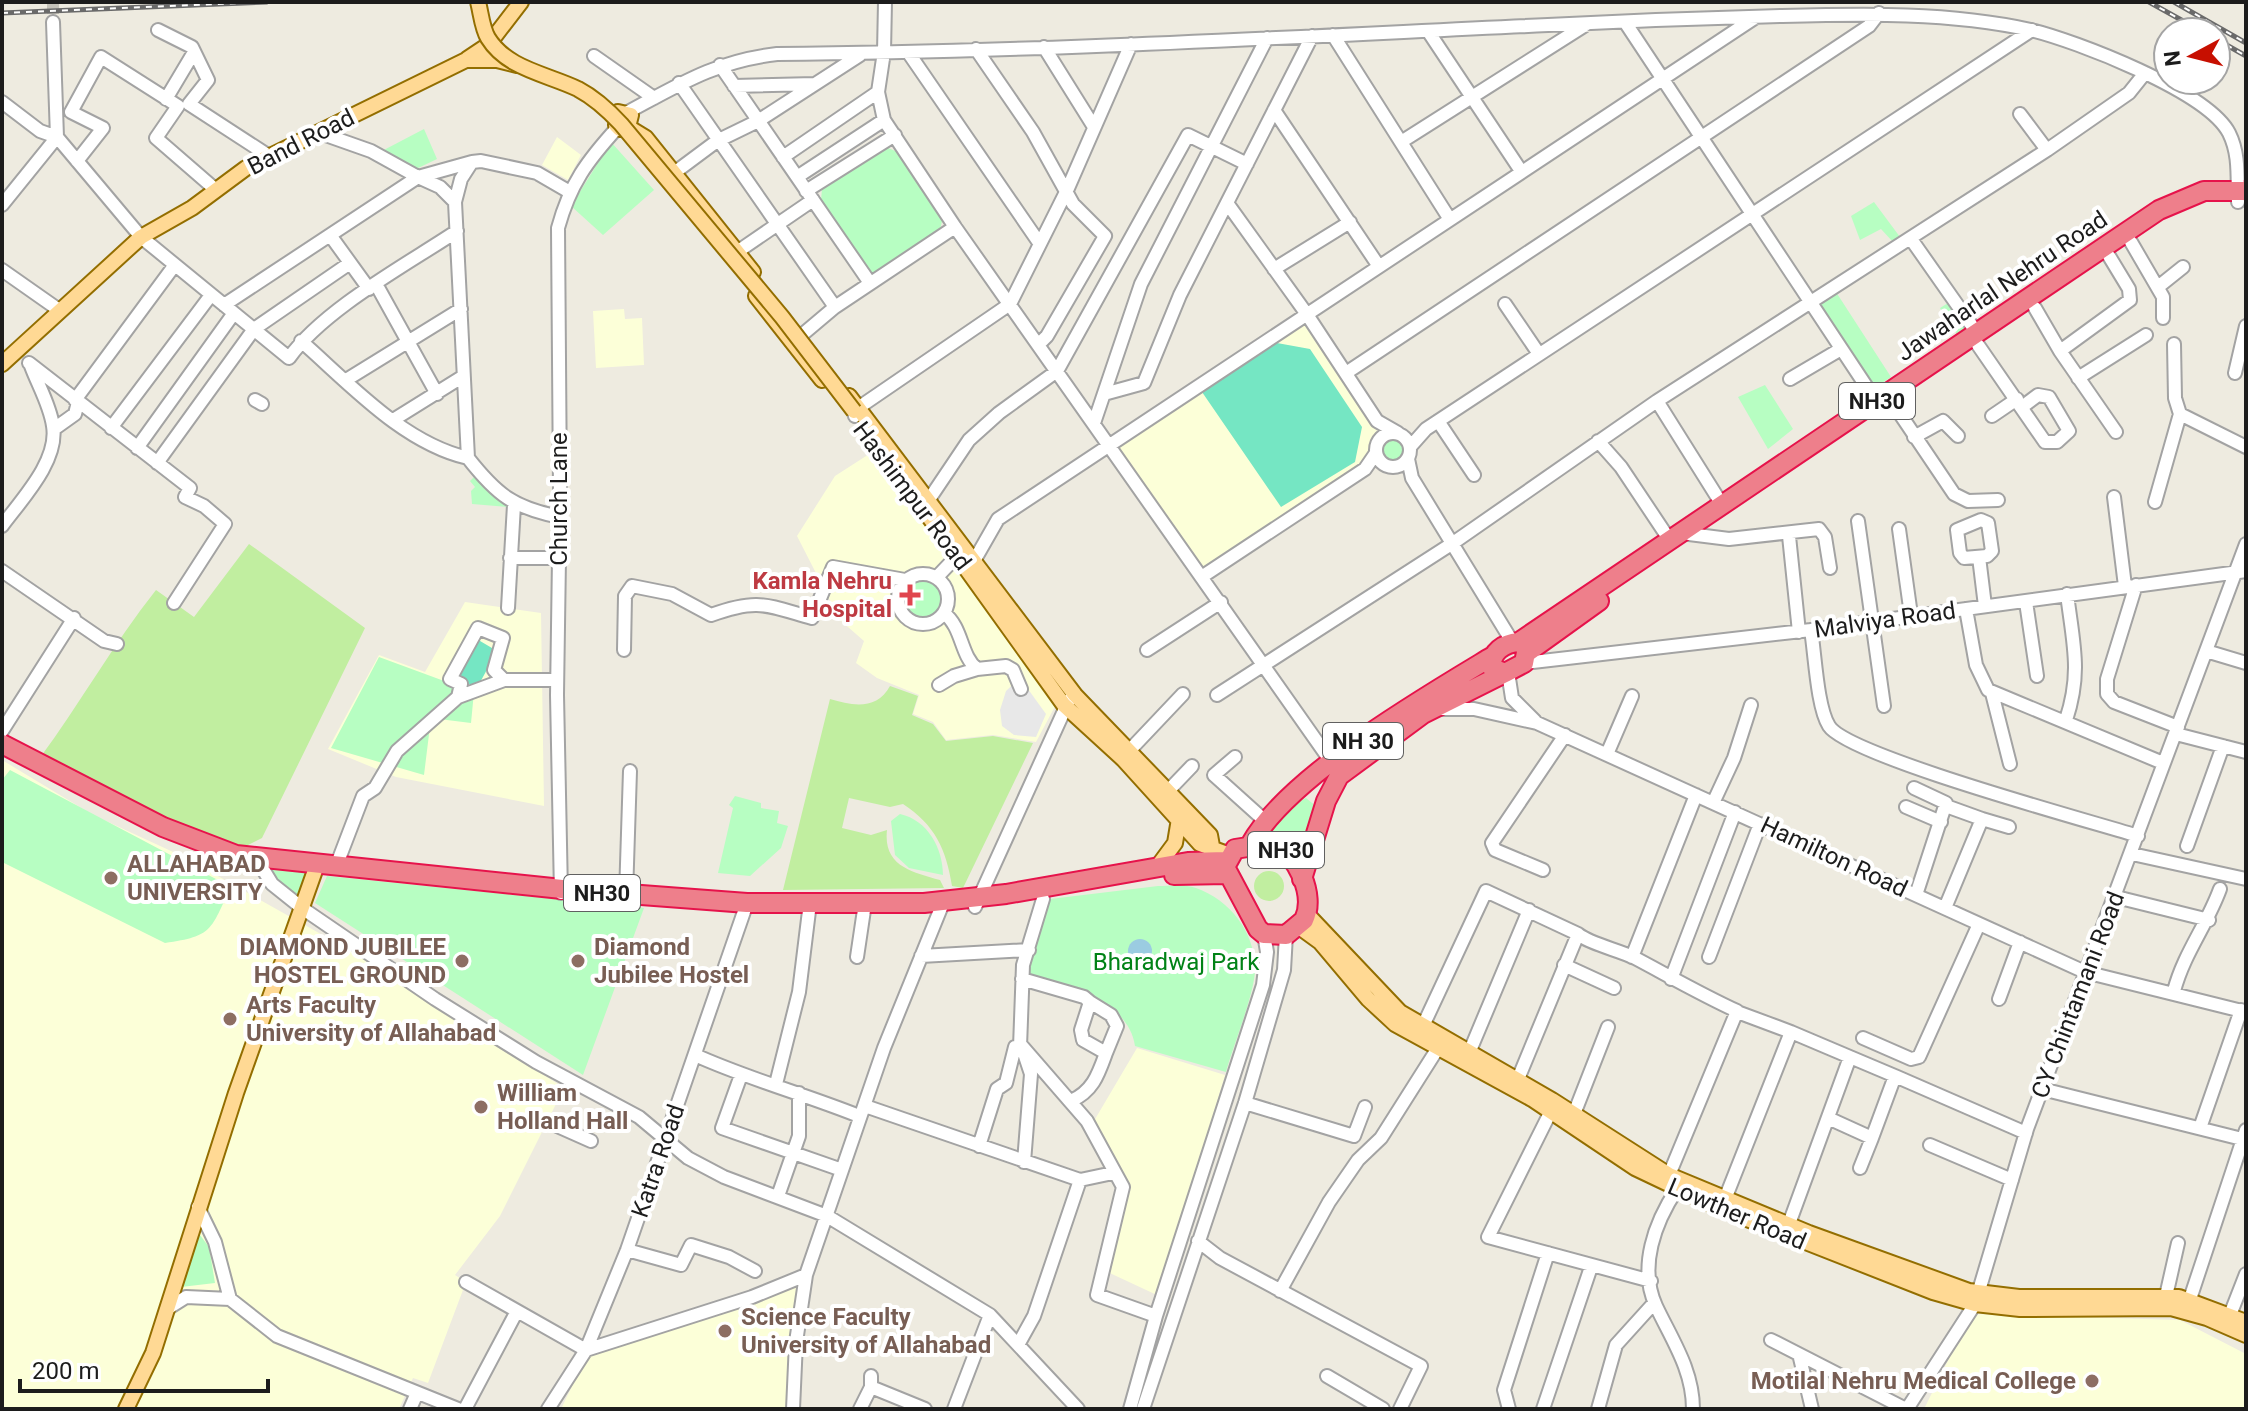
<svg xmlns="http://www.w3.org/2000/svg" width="2248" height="1411" font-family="Roboto,sans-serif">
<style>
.education{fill:#fcffd8}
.grass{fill:#c1eea0}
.park{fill:#b7fec2}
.pitch{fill:#75e6c3}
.parking{fill:#e8e8e8}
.water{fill:#9bcce1}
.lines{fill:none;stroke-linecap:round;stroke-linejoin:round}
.minor-tunnel{stroke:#c4c2b9;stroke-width:12;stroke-dasharray:12 6;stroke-linecap:butt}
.minor-casing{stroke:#a3a3a3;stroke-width:16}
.major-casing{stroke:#936e00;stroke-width:18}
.highway-casing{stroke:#e6134b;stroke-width:22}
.minor{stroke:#fff;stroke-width:12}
.major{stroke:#ffd994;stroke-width:14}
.highway{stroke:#ee7f8b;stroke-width:18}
.rail-casing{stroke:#6a6a6a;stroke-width:5}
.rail{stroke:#fff;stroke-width:2;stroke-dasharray:6;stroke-linecap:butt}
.major-bridge-casing{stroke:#936e00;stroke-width:18;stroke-linecap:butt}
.major-bridge{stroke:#ffd994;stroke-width:14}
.health-dot{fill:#e0444e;stroke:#fff;stroke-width:3}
.education-dot{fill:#8d6e63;stroke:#fff;stroke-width:3}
.labels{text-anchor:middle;stroke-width:8;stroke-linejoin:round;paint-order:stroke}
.shield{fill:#fff;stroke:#606060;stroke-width:2}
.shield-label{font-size:22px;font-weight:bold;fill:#1c1c1c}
.street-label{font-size:24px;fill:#1c1c1c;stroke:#fff}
.health-label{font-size:24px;font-weight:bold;fill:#be3a42;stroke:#fff;text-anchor:end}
.education-label{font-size:24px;font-weight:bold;fill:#785e54;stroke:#fff;text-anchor:start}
.park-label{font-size:24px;fill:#018216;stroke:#fff}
</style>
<rect width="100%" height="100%" fill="#eeebe0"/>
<path class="education" d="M557 137 581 155 568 180 542 165Z
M624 309 625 319 642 318 644 365 596 368 593 311Z
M1306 313 1377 421 1376 449 1365 469 1203 576 1109 443Z
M877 449 977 571 1060 697 1036 742 993 735 946 740 933 722 913 714 919 695 877 678 856 663 864 641 840 620 797 536 835 476Z
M465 602 541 613 544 806 396 777 328 749 379 655 425 672Z
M2 760 93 815 184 857 351 951 564 1088 500 1216 455 1275 466 1282 428 1383 413 1378 399 1409H2Z
M1137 1048 1225 1075 1159 1296 1099 1268 1124 1189 1091 1126Z
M805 1276 792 1409H561L589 1351Z
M1971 1314 2180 1320 2246 1354V1409H1924Z"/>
<path class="grass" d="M249 544 365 628 262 838 248 845 225 848 39 759C80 704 113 644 156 590L194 617Z
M890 686 918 696 912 715 933 724 946 741 993 736 1033 743 963 888 952 886C946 849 935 825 903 804L890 807 849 798 842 828 871 835 887 830C883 866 912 872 940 880L944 888 783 890 830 699C853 706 877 710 890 686Z
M1254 886a15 15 0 1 1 30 0a15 15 0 1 1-30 0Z"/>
<path class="park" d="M424 129 437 159 414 170 380 152Z
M611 142 654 190 603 235 571 206Z
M886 147 902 154 943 217 940 230 880 272 871 273 821 201 822 188Z
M1874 202 1900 237 1893 242 1881 229 1860 240 1851 216Z
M1836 292 1891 377 1870 391 1815 306Z
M1953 300 1972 330 1960 339 1940 308Z
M1765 385 1793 429 1768 449 1738 397Z
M1381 451a12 12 0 1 1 24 0a12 12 0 1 1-24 0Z
M474 477 508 507 472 504 471 491 475 487 470 481Z
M898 599a25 25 0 1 1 50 0a25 25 0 1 1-50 0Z
M379 657 474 692 471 723 431 718 424 775 331 748Z
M10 770 231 887C210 930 214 936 165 943L2 862V780Z
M735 796 761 803V808L779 811 777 823 788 826 781 848 750 876 718 873 733 808 729 805Z
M1306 798 1317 807 1310 835 1301 849 1263 837 1278 812Z
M900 814C928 820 943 849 943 875L909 868 895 855 891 821Z
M256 865 307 868 297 896Z
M327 876 644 908 583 1075 315 903Z
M1158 886C1170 886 1185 884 1196 888 1230 900 1255 932 1255 969 1255 993 1233 1046 1226 1072L1135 1046C1128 999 1066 987 1028 973L1050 899Z
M197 1231 209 1247 215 1283 181 1287Z"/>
<path class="pitch" d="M1277 343 1310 349 1362 427 1355 462 1281 507 1202 392Z
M475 638 497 651 477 688 453 676Z"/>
<path class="parking" d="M1020 678 1046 714 1036 737 1014 735 1002 726 1000 710 1006 691Z"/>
<path class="water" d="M1128 951a12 12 0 1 1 24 0a12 12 0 1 1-24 0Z"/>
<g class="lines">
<path class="minor-tunnel" d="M53 2V22"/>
<g class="minor-casing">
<path id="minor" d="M885 2 884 52 878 92 884 120 955 227 1332 763
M53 22 57 137 141 237 289 358C324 309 406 265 457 231
M1625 22 1876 401
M158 30 192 47 208 80 189 104 269 156
M1428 31 1521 171
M1333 35 1449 218
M1044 47 1094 127
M976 49 1033 132 1073 204 1105 236 1047 336 1038 345
M908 52 1040 244
M594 56 654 98
M720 65 870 283
M679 83 835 307
M734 86 815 84
M166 99 194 52
M2 102 40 131 57 137 2 205
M1274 110 1378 265
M628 112C680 84 716 61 777 54 1034 52 1291 37 1548 25 1626 21 1704 18 1782 16 1865 14 1949 12 2031 30 2076 41 2207 91 2229 133 2240 155 2237 178 2238 202
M2020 114 2047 150
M320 133 371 151 418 177 472 162
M1401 142 1587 24
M783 157 878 92
M77 161 103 128 71 112 101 57 178 106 156 138 216 190
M674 173 717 141 758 121 860 55
M797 177 884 120
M806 191 895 135
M1227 203 1306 313 1377 421 1398 433
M330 235 369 289
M1911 239 1977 333
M2131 242 2163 297V318
M737 252 813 200
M1274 269 1350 222
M2 270 59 310
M376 284 437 394
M2158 287 2183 267
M1505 304 1539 354
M224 305 418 177 440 187 455 202
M2035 308 2060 351 2116 432
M803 334 835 307 955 227
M301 341C350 384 403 443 468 458
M1978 345 2045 442H2057L2069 431 2049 397 2038 395 2022 407
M2060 351 2130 300 2129 289 2109 256
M29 363 190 488 185 497 204 506 225 524 174 603
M1346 373 1869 26 1879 13
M2235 373 2246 326
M2078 378 2146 335
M1790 379 1841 349
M346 380 461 309
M1104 394 1144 383 1180 295 1312 36
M75 400 174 266
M255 400 262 404
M1657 401 1721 503
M1892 402 1954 494 1968 501 1998 500
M2180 414 2246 447
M855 416 858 408 1010 304 1068 188 1131 44
M1992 416 2017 399
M393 420 462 377
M1438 421 1474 475
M1094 423 1141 284 1267 38
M111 428 211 295
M54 429 75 414 78 402
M1376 450a17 17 0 1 1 34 0a17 17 0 1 1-34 0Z
M1914 437 1943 421 1958 436
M1598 441 1621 467 1669 539
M1410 447 1426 429 2032 30
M137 448 234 313
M1408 459 1412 478 1513 643
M157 463 254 329 350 263
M2114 497 2125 586
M928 501 969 440 999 413 1057 371 1188 135 1247 164
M2155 502 2180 414 2175 398 2174 344
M560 517C514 508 497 495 468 458L455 202 461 179 472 162 481 161 537 173 568 191
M1981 520 1988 523 1992 551 1987 556 1964 558 1960 553 1957 530Z
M1858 521 1884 706
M2 526C21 500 59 461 53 426 50 405 38 385 31 366
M1899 529 1911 615
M1689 534 1729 539 1819 529 1825 537 1830 568
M1789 536 1799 632
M1979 557 1985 606
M510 558H560
M974 561 998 519 1756 17
M2 571 104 641 117 644
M898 599a25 25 0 1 1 50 0a25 25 0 1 1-50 0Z
M1203 576 1365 469 1376 453
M937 577 957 556
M2136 585 2107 679V694L2114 702 2178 727
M2026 602 2037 676
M508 608 514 505
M1966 609 1976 665 1988 690 2163 763
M1811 630C1815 654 1817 707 1829 726 1848 756 2090 821 2138 836
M624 650 625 596 632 586 672 594 711 615C758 598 766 605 812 618L833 567 905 580
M1147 650 1221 602
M2206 651 2246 663
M1524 663 1811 630 2246 571
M977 669 1006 666 1013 670 1021 689
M1508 672 1512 698 1535 721
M939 685 954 676 977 669C960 655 963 628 944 613
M1992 693 2010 764
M1217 695 1453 543 1657 401 2047 150 2129 93 2145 73
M458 697 461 684 450 679 478 628 503 638 494 670 504 680
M1442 709H1474L1537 723 2085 972 2246 1012
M2066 720C2082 672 2073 643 2067 594
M2 731 74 618
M2176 734 2246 752
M1129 751 1183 694
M1607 754 1632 696
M1235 757 1214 775 1264 820
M1914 788 1946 803 1916 895
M1168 791 1192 766
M1714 801 1734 758 1751 705
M1906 807 1941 822
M1982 819 2009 827
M2187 846 2223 746
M2132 854 2246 879
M337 864 363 796 375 788 397 751 458 697 504 680H557
M261 866 272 884 302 908 435 999 536 1062 639 1117 688 1158 724 1177 827 1216 990 1315 1078 1409
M1543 870 1495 850 1492 843 1565 735
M561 893 557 695 560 490 558 228C570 184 587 161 618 127
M626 895 630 771
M2116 897 2209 920
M975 907 1069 700
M1945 908 1982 819 1946 806
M921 956 1029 950
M857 957 864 910
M1632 957 1696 795
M1709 957 1760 824
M1564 965 1614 988
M1022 979 1084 997 1090 1002 1081 1030 1083 1040 1106 1053C1098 1075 1093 1091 1071 1101
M1671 979 1735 812
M2174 991C2184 953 2207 925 2220 889
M1999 999 2020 942
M1090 1002 1111 1015 1117 1026 1106 1053
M1422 1028 1486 891 1578 934C1590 944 1619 950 1635 958 1669 976 1702 995 1737 1011L1669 1175
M1863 1038 1911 1059 1919 1057 1979 924
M1021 1045 1087 1121 1123 1187 1097 1295 1156 1316
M1023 1050 1031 1074 1024 1162
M1469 1053 1529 910
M695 1055C748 1079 804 1094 859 1116
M741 1075 722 1128 842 1170
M1895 1076 2026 1133
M1518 1079 1578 934
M776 1084 799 992 809 911
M2042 1089 2246 1140
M1245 1103 1354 1136 1365 1107
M865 1106 1080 1180 1113 1173
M1551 1111 1488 1237 1651 1281
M1574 1114 1608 1027
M1828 1118 1872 1138 1895 1076 1850 1057
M546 1121 591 1141
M2200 1128 2241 1010
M1930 1145 2012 1180
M979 1146 997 1089 1006 1083 1015 1047H1020L1023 965 1043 899
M1860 1168 1872 1138
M1677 1189C1655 1222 1638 1267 1656 1306 1672 1340 1693 1370 1693 1409
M778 1196 799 1136V1093
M1725 1199 1791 1032 1740 1013
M198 1207 215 1242 230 1299 277 1336 458 1409
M1786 1232 1850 1057 1791 1032
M1198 1241 1220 1258 1421 1366 1400 1409
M627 1250 681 1265 691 1245 729 1257 755 1271
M466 1282 586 1350 752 1297 806 1275
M1280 1291 1329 1202 1358 1160 1381 1138 1438 1048
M2166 1296 2178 1243
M2187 1308 2246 1130
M167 1309 186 1297 230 1299
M2230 1315 2246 1274
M1771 1340 1906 1409
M1019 1343 1034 1316 1080 1180
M1800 1358 1812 1409
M871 1376V1387L925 1409
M1327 1376 1383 1409
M410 1409 417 1393
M465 1409 517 1311
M548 1409 586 1350 627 1250 747 903
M793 1409 796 1342 806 1275 884 1048 945 898
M860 1409 871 1387
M954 1409 990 1315
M1130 1409 1156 1316 1263 985 1267 952 1264 934
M1143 1409 1245 1103 1284 970 1286 935
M1509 1409 1504 1390 1548 1253
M1543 1409 1591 1267
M1598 1409 1616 1345 1654 1303
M1907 1409 1975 1304 2027 1129 2246 544"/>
</g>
<g class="major-casing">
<path id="major" d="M467 59 488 45 521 2
M628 127 631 115 618 112 616 125 620 129 628 127 646 138 753 272
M756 296 822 380
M2 364 141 237 192 208 246 168 466 60H497L517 65
M849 396 1075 695 1210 835 1212 846
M924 510 1064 705 1123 759 1200 844 1230 855
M1158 866 1175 843 1179 819
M1307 914 1400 1012 1552 1100 1669 1175 1809 1233 1969 1291 2019 1297H2179L2246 1322
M1298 926 1320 942 1368 999 1395 1024 1532 1099 1635 1168 1719 1208 1933 1292 1975 1304 2020 1309 2171 1308 2207 1318 2246 1335
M126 1409 153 1353 236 1093 318 862"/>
</g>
<g class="highway-casing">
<path id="highway" d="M1519 642 2159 210 2204 191H2246
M1519 642 1527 647 1524 663 1505 673 1492 668C1490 652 1504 643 1519 642Z
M1528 652 1599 601
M2 744 163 827 236 855 562 889 747 903H924L1006 894 1188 862 1226 861
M1273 843C1297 854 1316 895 1304 920L1286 935 1264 934 1258 929 1225 867 1235 849Z
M1250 845C1287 777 1425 697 1493 656
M1174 875 1227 874
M1302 879 1326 801 1339 776 1423 714 1505 673"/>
</g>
<use href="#minor" class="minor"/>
<use href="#major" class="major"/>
<use href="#highway" class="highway"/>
<g class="rail-casing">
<path id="rail" d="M2149 2 2203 32
M2174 2 2246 43
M2 13 267 2
M2216 39 2246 56"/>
</g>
<use href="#rail" class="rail"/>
<g class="major-bridge-casing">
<path id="major-bridge" d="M478 2C481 13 482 28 488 38 507 69 547 74 578 89 595 98 608 110 621 124L782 317 854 411"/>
</g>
<use href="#major-bridge" class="major-bridge"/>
</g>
<path class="health-dot" d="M906 583h8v8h8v8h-8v8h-8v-8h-8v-8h8z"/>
<g class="education-dot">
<circle cx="111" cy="878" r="8"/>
<circle cx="462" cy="961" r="8"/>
<circle cx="578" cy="961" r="8"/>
<circle cx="230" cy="1019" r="8"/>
<circle cx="481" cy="1107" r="8"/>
<circle cx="725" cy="1331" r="8"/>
<circle cx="2092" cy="1381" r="8"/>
</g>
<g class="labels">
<g class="shield">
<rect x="1839" y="383" width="76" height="36" rx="6"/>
<rect x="1323" y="723" width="80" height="36" rx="6"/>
<rect x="1248" y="832" width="76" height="36" rx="6"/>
<rect x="564" y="875" width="76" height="36" rx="6"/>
</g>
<g class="shield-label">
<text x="1877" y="409">NH30</text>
<text x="1363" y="749">NH 30</text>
<text x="1286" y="858">NH30</text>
<text x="602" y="901">NH30</text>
</g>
<g class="street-label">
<text transform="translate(301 142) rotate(-27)" y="8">Band Road</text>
<text transform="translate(2002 286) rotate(-34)" y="8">Jawaharlal Nehru Road</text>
<text transform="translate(912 496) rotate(53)" y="8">Hashimpur Road</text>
<text transform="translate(559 499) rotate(-90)" y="8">Church Lane</text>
<text transform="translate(1885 620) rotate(-8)" y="8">Malviya Road</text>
<text transform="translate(1834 857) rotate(25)" y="8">Hamilton Road</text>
<text transform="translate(2078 995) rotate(-69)" y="8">CY Chintamani Road</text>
<text transform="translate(658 1161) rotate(-71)" y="8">Katra Road</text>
<text transform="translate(1737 1214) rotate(23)" y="8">Lowther Road</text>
</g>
<g class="health-label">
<text x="892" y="589">Kamla Nehru<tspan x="892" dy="28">Hospital</tspan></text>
</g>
<g class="education-label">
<text x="127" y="872">ALLAHABAD<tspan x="127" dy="28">UNIVERSITY</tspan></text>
<text x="446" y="955" text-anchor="end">DIAMOND JUBILEE<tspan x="446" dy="28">HOSTEL GROUND</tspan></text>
<text x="594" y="955">Diamond<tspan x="594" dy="28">Jubilee Hostel</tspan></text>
<text x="246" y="1013">Arts Faculty<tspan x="246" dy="28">University of Allahabad</tspan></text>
<text x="497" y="1101">William<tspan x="497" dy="28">Holland Hall</tspan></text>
<text x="741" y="1325">Science Faculty<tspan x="741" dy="28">University of Allahabad</tspan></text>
<text x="2076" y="1389" text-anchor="end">Motilal Nehru Medical College</text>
</g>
<g class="park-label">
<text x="1176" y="970">Bharadwaj Park</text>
</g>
</g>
<rect width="2248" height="1411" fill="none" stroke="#1c1c1c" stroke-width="8"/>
<g transform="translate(2192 56) rotate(263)"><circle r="38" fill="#ffffff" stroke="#a4a4a4" stroke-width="2"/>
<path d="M0-6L14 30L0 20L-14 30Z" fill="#c70f00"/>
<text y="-12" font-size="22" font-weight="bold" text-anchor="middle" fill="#1c1c1c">N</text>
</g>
<path d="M20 1379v12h248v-12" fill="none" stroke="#1c1c1c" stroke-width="4"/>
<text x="32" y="1379" font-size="24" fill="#1c1c1c" stroke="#ffffff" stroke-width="6" paint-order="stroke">200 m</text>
</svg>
